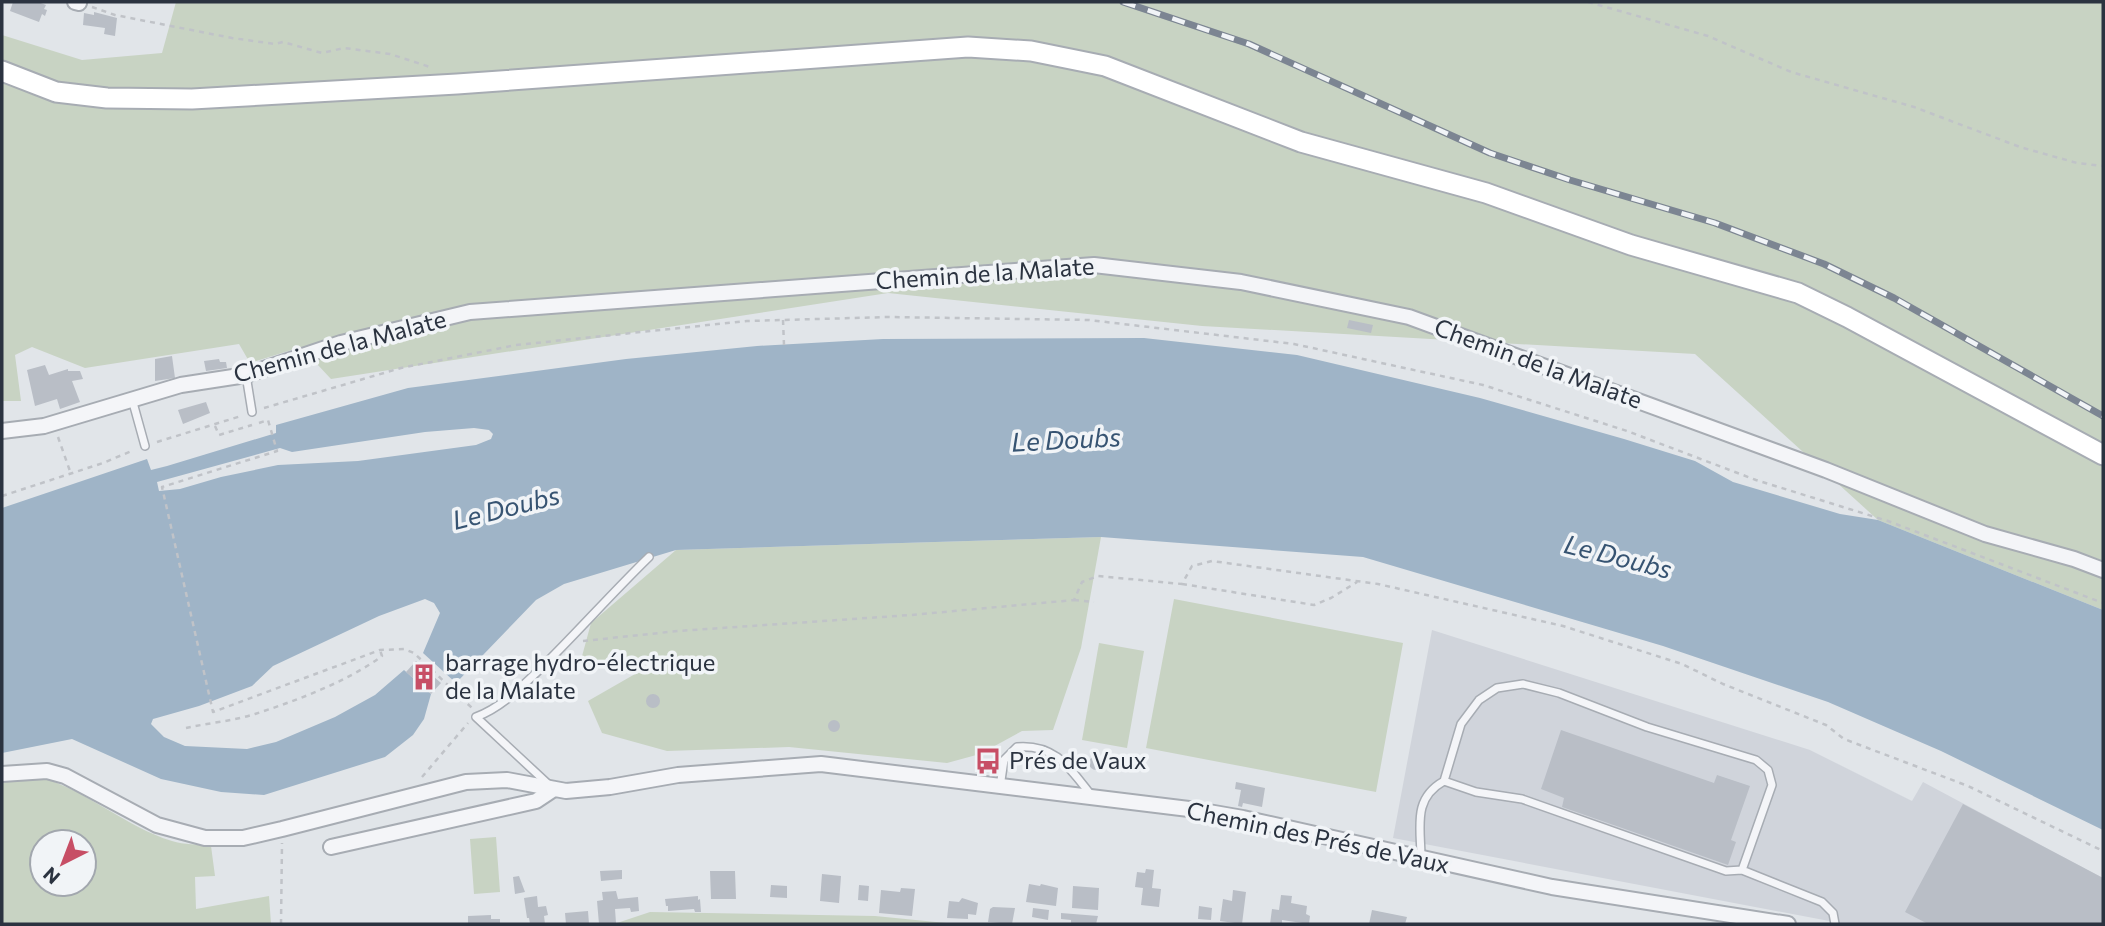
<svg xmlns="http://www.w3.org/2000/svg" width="2105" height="926" font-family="Commissioner,sans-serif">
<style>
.built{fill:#d0d4db}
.green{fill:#c8d3c3;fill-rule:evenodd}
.water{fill:#9fb4c7;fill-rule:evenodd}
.building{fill:#b9bec6}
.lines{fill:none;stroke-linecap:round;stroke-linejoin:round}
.lane-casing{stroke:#a7acb3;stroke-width:10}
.street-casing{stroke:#a7acb3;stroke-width:18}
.secondary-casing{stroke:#a7acb3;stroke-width:23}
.path{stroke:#c0c3c8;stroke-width:2.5;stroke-dasharray:5 5;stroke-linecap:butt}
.lane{stroke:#f4f5f8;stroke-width:7}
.street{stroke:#f4f5f8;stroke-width:14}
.secondary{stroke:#fff;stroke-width:19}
.rail-casing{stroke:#7c8592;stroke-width:7}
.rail{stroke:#f1f4f7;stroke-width:4.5;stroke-dasharray:13;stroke-linecap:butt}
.labels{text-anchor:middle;stroke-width:7;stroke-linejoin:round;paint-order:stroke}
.street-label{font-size:24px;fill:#2b3340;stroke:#f1f4f7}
.poi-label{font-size:24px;fill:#2b3340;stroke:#f1f4f7;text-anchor:start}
.water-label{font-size:26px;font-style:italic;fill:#375472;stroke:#f1f4f7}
</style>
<rect width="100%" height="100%" fill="#e1e5e9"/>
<path class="built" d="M1432 630 1810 750 1912 801 1923 782 2103 878V924H1845L1393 838Z"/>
<path class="green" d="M176 2H2103V610L1878 520 1695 354 1202 326 888 293 331 379 301 347 250 363 239 344 85 368 32 347 15 355 21 401H2V35L82 60 162 53Z
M1101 537 1081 648 1053 730 1022 731 980 754 947 763 789 747 667 751 602 733 588 701 656 662 581 660 591 623 676 550Z
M1174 599 1403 643 1376 792 1146 748Z
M1099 643 1144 651 1127 748 1082 740Z
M43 778C89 792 126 827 172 841 184 845 198 844 211 846L215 876 195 877 196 909 269 896 271 924H2V781ZM42 842H84V884H42Z
M496 837 500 892 474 894 470 839Z
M650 912 875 916 956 924H614Z"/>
<path class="water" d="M1144 338 1297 355 1480 398 1624 439 1695 461 1733 482 1840 514 1878 520 2103 610V830L1941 751 1828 702 1663 646 1363 557 1101 537 676 550 564 584 536 600 456 683 423 653 440 613 434 603 425 599 379 616 273 666 252 686 199 706 153 719 151 724 164 737 185 746 247 749 276 742 335 717 375 695 404 670 431 694 424 719 413 735 385 757 264 795 221 792 161 779 72 739 2 753V508L147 459 151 470 167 466 276 433V425L408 388 626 359 757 346 883 339ZM474 428 489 430 493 434 491 439 476 445 358 461 278 465 221 477 180 489 159 491 157 482 280 448 292 452 425 432Z"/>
<path class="building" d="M13 2H38L46 5 44 9 47 10 45 16 42 14 39 22 10 11Z
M94 12 117 18 115 36 104 34 105 28 83 25 84 13 94 15Z
M1349 320 1373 325 1371 333 1347 328Z
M172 356 175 378 155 381V359Z
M219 359 220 362H226L227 368 206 371 204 361Z
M45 365 49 375 68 369V371H80L83 379 72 381 80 402 60 409 57 399 35 406 27 370Z
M206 402 210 413 183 424 178 410Z
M416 661 441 683 431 694 406 672Z
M646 701a7 7 0 1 1 14 0a7 7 0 1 1-14 0Z
M828 726a6 6 0 1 1 12 0a6 6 0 1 1-12 0Z
M1561 730 1714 783 1717 775 1750 786 1731 840 1736 842 1728 865 1562 807 1564 798 1541 789Z
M1089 763a7 7 0 1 1 14 0a7 7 0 1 1-14 0Z
M1236 782 1265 788 1262 807 1243 803 1242 807 1238 806 1241 790 1235 789Z
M1963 804 2103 878V924H1928L1905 912Z
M1146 869 1154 870 1152 888 1161 889 1159 907 1141 905 1143 888 1135 887 1137 872 1145 873Z
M622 870V879L601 881 600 871Z
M710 871H735L736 899H711Z
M822 874 841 876 839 903 820 901Z
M519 876 525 892 515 894 513 877Z
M1029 884 1040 886 1041 884 1058 888 1056 906 1026 902Z
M771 885 787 886V898L770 897Z
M859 885 869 886 868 901 858 900Z
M1073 886 1099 888 1098 910 1072 908Z
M901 888 915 889 912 916 879 913 881 890 900 892Z
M1233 890 1246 892 1242 924 1220 921 1223 899 1232 901Z
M616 891 618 899 638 897 639 911 631 912 630 908 615 909 616 923 599 924 597 901 603 900 602 892Z
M1281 895 1292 896 1291 903 1307 906 1306 914 1310 916 1309 924 1282 920V924H1270L1272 909 1279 910Z
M537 896 538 907 546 906 548 915 544 916 545 924H530L529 918H527L524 898Z
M698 896V900L700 899 701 912H695L694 909 668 911V906H666L665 899Z
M962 898 978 903 976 915 968 914V919L947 918 949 901 959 902Z
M1199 906 1212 908 1211 920 1198 919Z
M993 907 1015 908 1012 924 988 922 990 909Z
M1033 908 1049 910 1048 920 1032 917Z
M1372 910 1407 917 1405 924H1369Z
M588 911 589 924H566L565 913Z
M1061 913 1098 916 1096 924H1071V920L1061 919Z
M491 915V919H500V924H468V916Z"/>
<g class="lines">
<g class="lane-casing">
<path id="lane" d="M246 375 252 412
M132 399 145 446
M1444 781 1461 724 1479 700 1497 688 1523 684 1559 693 1647 727 1756 760 1768 770 1772 785 1742 870 1822 902 1833 913 1835 924
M548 784 476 717C500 708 518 690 536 673 575 635 610 595 649 557
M1000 787 1004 760 1017 747C1055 744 1069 767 1091 795
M1421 859C1421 827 1412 799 1444 781L1476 792 1522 799 1726 871 1742 870"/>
</g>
<g class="street-casing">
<path id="street" d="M75 2 79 3
M2 431 44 426 181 385 246 375 341 343 470 312 1094 265 1241 282 1409 317 1826 470 1985 534 2074 559 2103 570
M2 774 47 771 65 776 157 825 205 838H243L282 829 466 782 507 780 566 791 610 787 678 775 821 764 1197 810 1243 818 1552 887 1788 924
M331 847 536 801 554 789"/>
</g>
<g class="secondary-casing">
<path id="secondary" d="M2 71 56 92 107 98 192 99 457 84 968 47 1031 51 1105 66 1301 142 1486 193 1631 245 1798 293 1847 317 2103 455"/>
</g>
<path class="path" d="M1588 2 1708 36 1791 72 1914 107 2020 147 2077 163 2103 166
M92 7 115 15 232 38 275 44 283 42 322 53 344 48 390 54 430 67
M783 320 784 345
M264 408 401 368 516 345 747 321 889 317 1089 320 1294 344 1483 385 1627 431 1756 480 1888 521 2103 603
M259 423 268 420 277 451 162 487 213 712 380 650 404 649 414 653 472 708
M215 426 219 435 252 425
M58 437 71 474
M157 442 241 416
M2 496 103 463 134 450
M1182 584 1314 605 1331 598 1357 582
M1074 600 1094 602
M583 641 678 631 911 615 1074 600 1082 582 1098 576 1182 584 1192 566 1212 561 1378 584 1563 626 1682 664 1723 684 1826 725 1844 739 1968 786 2103 851
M186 728C208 723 233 721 255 714 295 701 347 682 382 656L380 650
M422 777 468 723
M281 924 282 843"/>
<use href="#lane" class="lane"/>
<use href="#street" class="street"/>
<use href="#secondary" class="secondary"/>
<g class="rail-casing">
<path id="rail" d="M1123 2 1249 44 1490 153 1570 180 1715 223 1824 264 1894 298 2103 416"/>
</g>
<use href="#rail" class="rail"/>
</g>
<defs>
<g id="building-bare" transform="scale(2.1)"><path d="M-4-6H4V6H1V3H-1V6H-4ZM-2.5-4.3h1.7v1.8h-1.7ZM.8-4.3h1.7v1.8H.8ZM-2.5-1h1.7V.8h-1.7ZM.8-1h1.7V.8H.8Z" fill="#c74e65" stroke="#f1f4f7" stroke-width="2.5" paint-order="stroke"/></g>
<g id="bus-bare" transform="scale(2.1)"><path d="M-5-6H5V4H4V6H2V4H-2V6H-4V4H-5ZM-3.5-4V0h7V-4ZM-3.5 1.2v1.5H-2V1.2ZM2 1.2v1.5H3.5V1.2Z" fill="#c74e65" stroke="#f1f4f7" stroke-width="2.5" paint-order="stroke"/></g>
</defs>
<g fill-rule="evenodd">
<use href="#building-bare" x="424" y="677"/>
<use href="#bus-bare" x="988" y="761"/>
</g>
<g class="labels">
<g class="street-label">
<text transform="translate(985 274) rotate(-4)" y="8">Chemin de la Malate</text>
<text transform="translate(340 347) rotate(-15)" y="8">Chemin de la Malate</text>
<text transform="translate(1538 364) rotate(20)" y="8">Chemin de la Malate</text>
<text transform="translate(1318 838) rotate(12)" y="8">Chemin des Prés de Vaux</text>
</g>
<g class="poi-label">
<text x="445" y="671">barrage hydro-électrique<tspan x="445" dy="28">de la Malate</tspan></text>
<text x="1009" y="769">Prés de Vaux</text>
</g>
<g class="water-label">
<text transform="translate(1066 440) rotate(-3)" y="9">Le Doubs</text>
<text transform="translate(506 508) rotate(-14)" y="9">Le Doubs</text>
<text transform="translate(1618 557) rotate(14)" y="9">Le Doubs</text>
</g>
</g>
<rect width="2105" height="926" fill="none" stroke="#2b3340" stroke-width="7"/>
<g transform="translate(63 863) rotate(222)"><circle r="33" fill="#f1f4f7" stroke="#a2a7ae" stroke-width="2"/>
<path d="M0-5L12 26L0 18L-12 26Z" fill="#c74e65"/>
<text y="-10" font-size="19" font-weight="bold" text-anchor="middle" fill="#2b3340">N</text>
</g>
</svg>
